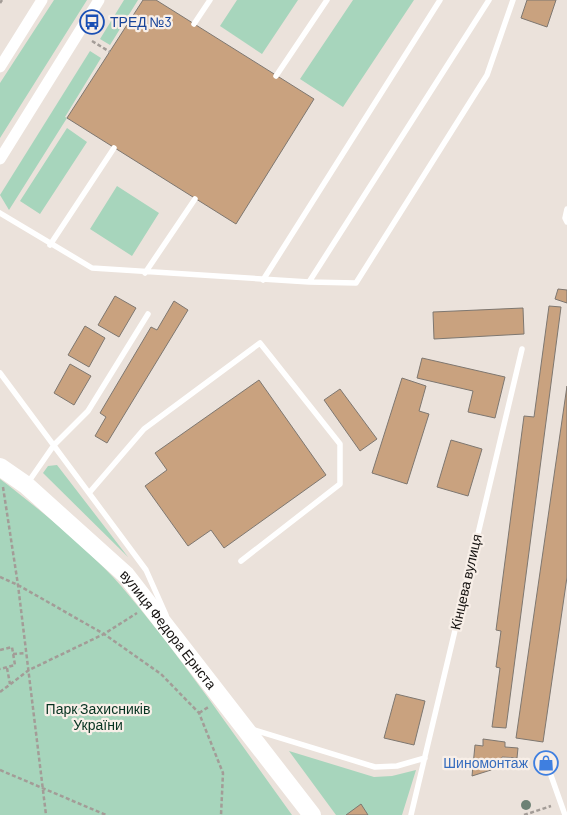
<svg xmlns="http://www.w3.org/2000/svg" width="567" height="815" font-family="Barlow,sans-serif">
<style>
.green{fill:#a7d5bc}
.building{fill:#c9a27f;stroke:#7e7770}
.lines{fill:none;stroke-linecap:round;stroke-linejoin:round}
.path{stroke:#a39c97;stroke-width:2.5;stroke-dasharray:4 2.5;stroke-linecap:butt}
.lane{stroke:#fff;stroke-width:5.5}
.street{stroke:#fff;stroke-width:11}
.primary{stroke:#fff;stroke-width:18}
.tree{fill:#6d8275}
.labels{text-anchor:middle;stroke-width:4.5;stroke-linejoin:round;paint-order:stroke}
.transit-label{font-size:14px;fill:#164399;stroke:#f8efe8;text-anchor:start}
.street-label{font-size:14px;fill:#161311;stroke:#f8efe8}
.park-label{font-size:14px;fill:#063321;stroke:#f8efe8}
.shop-label{font-size:14px;fill:#366cbe;stroke:#f8efe8;text-anchor:end}
</style>
<rect width="100%" height="100%" fill="#ebe2db"/>
<path class="green" d="M54 0H87L0 138V83Z
M124 0H138L110 45 100 39Z
M237 0H298L262 54 220 26Z
M353 0H414L343 107 300 79Z
M90 51 101 58 65 117 67 118 9 210 0 195Z
M67 128 87 142 40 214 20 201Z
M117 186 159 213 132 256 90 229Z
M57 465 128 557 43 473 48 466Z
M0 479C38 508 91 551 122 587 183 659 237 739 292 815H0Z
M289 751 374 777 392 776 416 770 402 815H336Z"/>
<path class="building" d="M143 0H156L314 99 236 224 67 118Z
M527 0H556L547 27 521 18Z
M558 289 567 290V303L555 299Z
M115 296 136 308 119 337 98 325Z
M174 301 188 310 107 443 95 436 106 417 100 413 151 327 157 330Z
M549 306 561 307 506 728 492 727 500 668 496 667 501 631 496 630 524 416 534 417Z
M523 308 524 334 434 339 433 312Z
M85 326 105 338 89 367 68 355Z
M422 358 505 377 495 418 468 412 473 391 417 378Z
M70 364 91 376 74 405 54 393Z
M402 378 426 386 419 411 429 414 407 484 372 473Z
M259 380 326 475 224 548 211 530 188 546 145 486 167 470 155 453Z
M567 386V577L543 742 516 738Z
M340 389 377 439 360 451 324 400Z
M451 440 482 449 468 496 437 487Z
M396 694 425 701 414 745 384 738Z
M483 739 505 742V747L518 748 517 758 502 757 501 763 491 770 472 776 475 745 483 746Z
M553 753 557 763 541 769 537 759Z
M361 804 368 815H346Z"/>
<g class="lines">
<path class="path" d="M0 3 2 0
M92 41 110 52
M3 487 18 585 46 815
M0 577 18 585 104 634 161 674 199 713 223 773 221 815
M0 650 12 647 15 665 0 669
M13 654 26 653
M7 668 10 684
M0 692 29 670 104 634 137 613
M199 713 210 706
M0 770 106 815
M524 815 551 806"/>
<path class="lane" d="M194 24 210 0
M276 76 327 0
M567 209 565 218 567 222
M0 213 92 268 309 282 489 0
M50 245 114 148
M145 273 195 199
M263 280 440 0
M309 282 356 283 487 75 513 0
M0 373 146 570 166 615
M27 484 54 445 88 411 148 314
M89 493 144 429 260 343 340 444V484L241 561
M251 729 375 767 397 766 425 758
M548 767 565 815
M411 815 522 349"/>
<path class="street" d="M0 67 42 0
M0 159 99 0"/>
<path class="primary" id="s1" d="M0 467 26 485 126 575 312 815"/>
</g>
<circle class="tree" cx="526" cy="805" r="5"/>
<defs>
<g id="bus-ring" transform="scale(1.25)"><circle r="9.5" fill="#f8efe8" stroke="#1a4fb4" stroke-width="1.5"/><path d="M-5-6H5V4H4V6H2V4H-2V6H-4V4H-5ZM-3.5-4V0h7V-4ZM-3.5 1.2v1.5H-2V1.2ZM2 1.2v1.5H3.5V1.2Z" fill="#1a4fb4"/></g>
<g id="shop-ring" transform="scale(1.25)"><circle r="9.5" fill="#f8efe8" stroke="#3f7fe0" stroke-width="1.5"/><path d="M-5-2.5h2.3a2.7 3.5 0 0 1 5.4 0H5L5.5 6h-11ZM-1.5-2.5h3a1.5 2.3 0 0 0-3 0Z" fill="#3f7fe0"/></g>
</defs>
<g fill-rule="evenodd">
<use href="#bus-ring" x="92" y="22"/>
<use href="#shop-ring" x="546" y="763"/>
</g>
<g class="labels">
<g class="transit-label">
<text x="110" y="27">ТРЕД №3</text>
</g>
<g class="street-label">
<text transform="translate(466 582) rotate(-77)" y="5">Кінцева вулиця</text>
<text dy="5" stroke="none"><textPath href="#s1" startOffset="235">вулиця Федора Ернста</textPath></text>
</g>
<g class="park-label">
<text x="98" y="714">Парк Захисників<tspan x="98" dy="16">України</tspan></text>
</g>
<g class="shop-label">
<text x="528" y="768">Шиномонтаж</text>
</g>
</g>
</svg>
